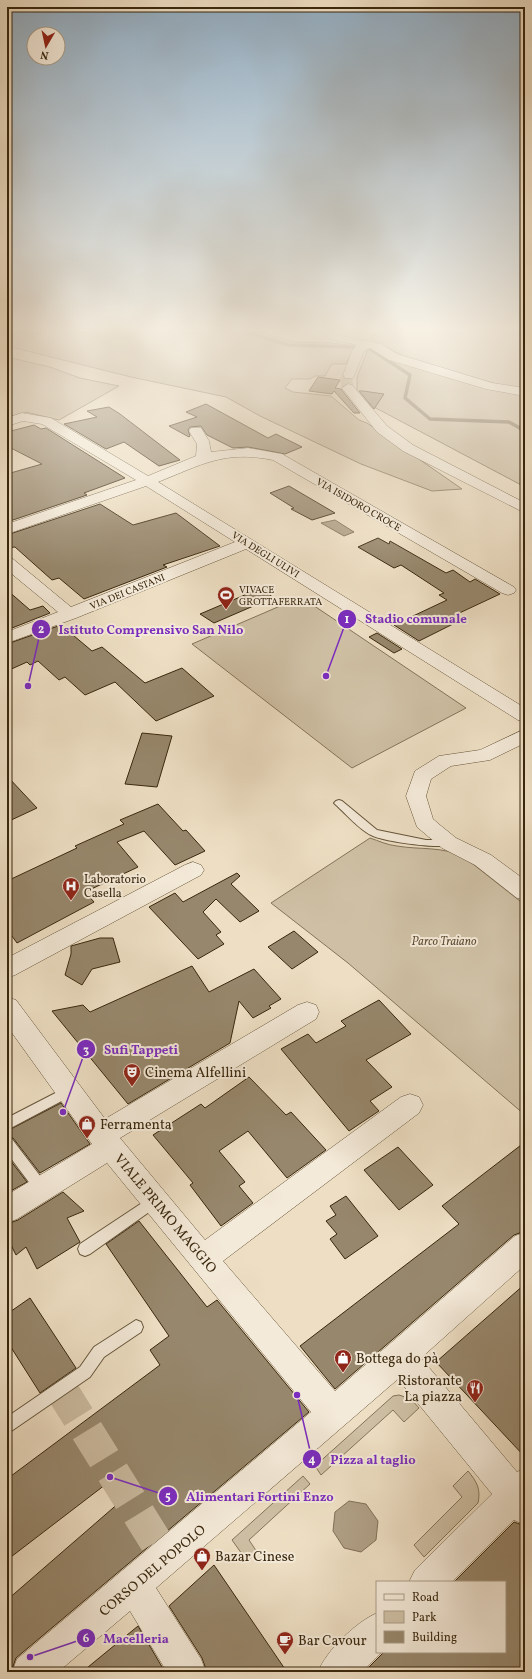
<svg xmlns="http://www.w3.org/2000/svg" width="532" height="1679" font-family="Vollkorn,serif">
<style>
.green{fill:#cfc0a5;stroke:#847459}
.water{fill:#b0a086;stroke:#807056}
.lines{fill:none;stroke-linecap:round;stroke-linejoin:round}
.stream{stroke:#807056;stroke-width:3.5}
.building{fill:#97876c;stroke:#39270d}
.street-tunnel-far1{stroke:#caba9f;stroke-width:12;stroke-dasharray:12 6;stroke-linecap:butt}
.street-tunnel{stroke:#caba9f;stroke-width:33;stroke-dasharray:33 16;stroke-linecap:butt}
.lane-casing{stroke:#66553b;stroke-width:2}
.street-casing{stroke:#66553b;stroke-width:1}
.lane{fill:#f4ead9;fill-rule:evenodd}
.street{fill:#f4ead9;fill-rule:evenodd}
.labels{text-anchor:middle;stroke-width:4;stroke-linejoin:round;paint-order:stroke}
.far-street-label{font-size:10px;fill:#39270d;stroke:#f4ead9}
.far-poi-label{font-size:10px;fill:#39270d;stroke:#f4ead9;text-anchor:start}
.poi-label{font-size:12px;fill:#39270d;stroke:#f4ead9;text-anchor:start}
.park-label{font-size:12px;font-style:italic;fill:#5e4d33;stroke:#f4ead9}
.near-poi-label{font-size:14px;fill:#39270d;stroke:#f4ead9;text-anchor:start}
.near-street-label{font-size:14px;fill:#39270d;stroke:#f4ead9}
.leader{fill:none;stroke:#7b2cbf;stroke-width:1.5}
.callout-dot{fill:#7b2cbf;stroke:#f4ead9;stroke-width:1.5}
.mark-label{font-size:12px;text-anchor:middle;font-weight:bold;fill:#fff}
.callout-label{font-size:13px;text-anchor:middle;font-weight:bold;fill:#7b2cbf;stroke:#f4ead9;stroke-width:4;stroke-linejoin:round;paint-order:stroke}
</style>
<rect width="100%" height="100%" fill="#eedfc4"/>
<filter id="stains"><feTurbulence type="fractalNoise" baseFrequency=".005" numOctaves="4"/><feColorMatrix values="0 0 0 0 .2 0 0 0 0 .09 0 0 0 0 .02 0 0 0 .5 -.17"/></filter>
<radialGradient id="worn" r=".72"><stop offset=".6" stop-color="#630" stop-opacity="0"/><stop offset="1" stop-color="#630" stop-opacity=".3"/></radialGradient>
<path class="green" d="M7 332H260L293 342 331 343 355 346 346 364H332L325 376H315L310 379H292L285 388 293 392 331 396 359 420 367 423 462 489 432 491 361 464 260 416 226 397 131 377 7 346Z
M376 332H520L525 334V390L493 383 404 356 370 339Z
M368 349 483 387 525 395V487L357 398V377Z
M7 357 50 367 80 378 119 386 59 420 26 412 15 417 7 415Z
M301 597 466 708 352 768 192 644Z
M370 838C379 841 387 845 397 846 420 850 442 846 464 857L525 905V1115L348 963 271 903Z
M399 1395 411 1399 419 1408 404 1422 393 1410 321 1475 315 1466 393 1396Z
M468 1471C477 1482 481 1489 478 1503L424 1557 414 1545 462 1497 453 1486Z
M303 1476 310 1484 249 1540 257 1552 247 1561 232 1540Z"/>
<path class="water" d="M335 520 354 532 344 536 321 523Z
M349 1501 366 1504 378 1521 376 1540 361 1552 344 1548 333 1531 335 1512Z"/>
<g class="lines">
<path class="stream" d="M246 332 288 345 353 347
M370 349 410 375 405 398 430 419 509 422 525 431"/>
</g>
<path class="building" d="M318 377 340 380 335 388 341 389 360 413H354L334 391 332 394 309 391Z
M359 391H363L384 394 374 409Z
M206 404 268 438 276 434 302 447 285 454 248 447 233 448 207 435 201 426 190 427 188 430 190 436 189 437 169 426 197 417 186 412Z
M109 407 120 414 180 460 159 466 124 442 106 449 64 424 97 417 87 411Z
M34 425 41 429 46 428 125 478 84 493 87 495 7 522V474L42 464 7 446V432Z
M289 486 335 513 312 520 291 509 294 508 270 493Z
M100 504 133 525 176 513 220 546 163 565 167 567 84 599 59 578 52 580 15 547 7 548V535Z
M378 538 389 544 390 541 446 573 453 570 470 582 475 579 500 594 453 616 461 620 419 641 394 625 447 600 439 595 444 593 401 565 394 568 358 547Z
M266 586 272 598 214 623 200 614Z
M7 590 30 610 43 606 50 613 7 630Z
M61 625 92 651 102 647 145 683 182 668 214 696 156 721 115 682 85 695 65 677 59 680 38 661 30 665 27 662 7 671V644Z
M377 633 402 649 394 653 369 637Z
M142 733 172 736 157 787 125 784Z
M7 776 37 808 7 822Z
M158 804 183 831 186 830 205 851 175 865 144 831 117 842 138 867 85 892 94 902 17 943 7 929V881L77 848 75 846 124 824 120 820Z
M237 873 240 876 231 884 259 911 240 922 216 899 203 912 221 932 216 935 224 944 198 959 149 907 175 893 183 902Z
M294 931 318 952 292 969 268 947Z
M100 938H113L120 962 92 969 82 985 65 975 71 954V946Z
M192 966 209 992 254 969 281 999 269 1006 271 1008 253 1018 239 1001 230 1043 128 1104 52 1011 83 1005 90 1012Z
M379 1000 411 1034 366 1060 392 1087 370 1101 379 1111 349 1131 281 1049 308 1034 316 1043 346 1026 341 1021Z
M249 1077 286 1115 291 1112 326 1150 287 1178 248 1131 219 1151 245 1182 239 1186 253 1203 221 1226 190 1185 193 1183 153 1135 201 1104 205 1108Z
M61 1103 90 1144 40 1173 13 1138 7 1136V1131Z
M525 1142V1231L514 1235 335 1389 300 1346 459 1224 442 1206Z
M398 1147 433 1185 399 1210 364 1170Z
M7 1156 27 1182 7 1193Z
M63 1192 84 1211 67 1218 80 1242 37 1269 26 1247 16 1255 7 1237V1224L18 1220Z
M346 1196 378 1236 345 1259 330 1239 337 1234 326 1221 336 1215 330 1206Z
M139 1221 207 1307 217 1300 309 1412 16 1658 11 1672H7V1600L128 1495 114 1478 7 1560V1479L160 1365 150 1350 169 1336 106 1244Z
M525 1284V1457L436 1362Z
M30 1298 76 1368 40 1393 7 1341V1314Z
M514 1522 525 1526V1672H364L384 1652H505V1582H454Z
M214 1565 287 1672H207L202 1658 169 1606Z
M138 1626 165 1672H82Z"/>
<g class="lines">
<path class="street-tunnel-far1" d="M348 388 346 380 349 375"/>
<path class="street-tunnel" d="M61 1389 166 1558"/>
<g class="lane-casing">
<path id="lane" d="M339 800 342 801 377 830 426 840H449L454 843C448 851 380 841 371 835 360 830 345 813 336 805L334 803 336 801Z
M69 1086 73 1087 75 1091 73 1095 7 1130V1118Z
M7 1137 12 1139 47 1185 49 1189 47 1193 42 1195 37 1193 7 1153Z
M154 1195 159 1197 161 1201 159 1205 90 1254 85 1256 80 1254 78 1249 80 1244Z
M136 1320 141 1322 143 1327 141 1332 104 1357 90 1377 7 1434V1417L80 1367 94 1347Z"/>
</g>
<g class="street-casing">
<path id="street" d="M326 332H338V335L381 344 397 354 492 383 525 388V396L486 389 389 360 370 348 364 351 353 378H345L343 375 353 349 357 345 329 339Z
M348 384 352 385 387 426 413 445 525 503V513L403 451 377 432 342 388Z
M22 413 51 418 148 476 196 456 197 444 189 431 191 428H201L209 441 211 452 248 448 282 454 514 587 516 590 514 593 508 595 502 593 273 460C224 450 201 465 158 482L525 708V722L518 720 246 549 76 618 7 643V632L58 612 7 570V557L13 559 71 607 235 542 146 486 7 534V524L136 480 42 424 23 421 7 426V418Z
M525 729V743L490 760 451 766 431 779 426 796 433 819 440 825 456 838 491 855 525 880V900L517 898 475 865 442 848 417 827 406 796 415 771 439 756 480 750Z
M193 862 201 865 204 870 201 875 15 975 7 978V958L185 865Z
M7 997 16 1000 105 1119 298 1005 307 1002 316 1005 319 1012 316 1019 120 1138 205 1240 401 1097 410 1094 419 1097 423 1105 419 1113 223 1261 335 1391 515 1236 525 1232V1265L421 1358 517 1472 525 1468V1525L514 1520 452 1582H409L415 1570 492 1494 398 1379 156 1588 201 1659 206 1672H167L130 1611 58 1672H12L17 1659 311 1412 107 1163 17 1219 7 1223V1195L92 1144 7 1026Z
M377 1613V1652H382L362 1672H318C326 1651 356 1622 377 1613Z"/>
</g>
<use href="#lane" class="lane"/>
<use href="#street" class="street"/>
</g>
<linearGradient id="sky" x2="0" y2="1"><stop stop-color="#91acc1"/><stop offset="0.58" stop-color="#f7f1e4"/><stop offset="1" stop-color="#f7f1e4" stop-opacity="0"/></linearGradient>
<rect width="532" height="568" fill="url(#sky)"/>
<defs>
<g id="stadium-pin" transform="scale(0.9)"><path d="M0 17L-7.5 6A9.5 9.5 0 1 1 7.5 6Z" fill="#8f2418" stroke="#f4ead9"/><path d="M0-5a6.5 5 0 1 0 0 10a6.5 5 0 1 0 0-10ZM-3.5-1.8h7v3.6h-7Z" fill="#fff"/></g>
<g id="hospital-pin" transform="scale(0.9)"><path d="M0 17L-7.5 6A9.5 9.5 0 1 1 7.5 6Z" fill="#8f2418" stroke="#f4ead9"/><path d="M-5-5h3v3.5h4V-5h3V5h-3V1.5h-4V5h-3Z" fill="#fff"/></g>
<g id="theatre-pin" transform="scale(0.9)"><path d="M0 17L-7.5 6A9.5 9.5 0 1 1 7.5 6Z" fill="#8f2418" stroke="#f4ead9"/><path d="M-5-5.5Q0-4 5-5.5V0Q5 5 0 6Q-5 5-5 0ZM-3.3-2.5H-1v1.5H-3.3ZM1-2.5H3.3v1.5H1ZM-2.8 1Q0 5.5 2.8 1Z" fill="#fff"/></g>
<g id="shop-pin" transform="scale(0.9)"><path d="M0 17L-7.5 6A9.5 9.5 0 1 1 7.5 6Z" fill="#8f2418" stroke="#f4ead9"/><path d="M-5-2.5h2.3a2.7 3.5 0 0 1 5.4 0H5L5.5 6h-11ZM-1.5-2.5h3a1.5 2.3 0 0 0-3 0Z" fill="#fff"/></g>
<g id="restaurant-pin" transform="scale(0.9)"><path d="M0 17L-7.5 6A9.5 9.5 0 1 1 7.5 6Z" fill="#8f2418" stroke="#f4ead9"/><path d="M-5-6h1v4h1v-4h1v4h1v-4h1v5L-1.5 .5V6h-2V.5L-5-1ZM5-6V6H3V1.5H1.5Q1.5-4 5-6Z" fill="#fff"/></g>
<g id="cafe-pin" transform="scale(0.9)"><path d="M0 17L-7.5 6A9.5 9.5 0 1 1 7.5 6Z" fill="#8f2418" stroke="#f4ead9"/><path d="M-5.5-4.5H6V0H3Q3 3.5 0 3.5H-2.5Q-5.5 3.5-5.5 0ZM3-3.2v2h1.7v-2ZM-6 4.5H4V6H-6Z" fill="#fff"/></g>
</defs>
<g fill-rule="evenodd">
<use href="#stadium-pin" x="226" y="595"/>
<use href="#hospital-pin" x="71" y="886"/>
<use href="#theatre-pin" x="132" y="1072"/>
<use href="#shop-pin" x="87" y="1124"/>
<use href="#shop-pin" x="343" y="1358"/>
<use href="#restaurant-pin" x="475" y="1388"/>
<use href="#shop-pin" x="202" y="1556"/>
<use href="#cafe-pin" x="285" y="1640"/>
</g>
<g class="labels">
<g class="far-street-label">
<text transform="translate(359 504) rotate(30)" y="4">VIA ISIDORO CROCE</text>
<text transform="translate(266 554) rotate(32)" y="4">VIA DEGLI ULIVI</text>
<text transform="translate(127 591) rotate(-22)" y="4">VIA DEI CASTANI</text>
</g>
<g class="far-poi-label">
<text x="239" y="593">VIVACE<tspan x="239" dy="12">GROTTAFERRATA</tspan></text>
</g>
<g class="poi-label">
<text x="84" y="883">Laboratorio<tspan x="84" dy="14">Casella</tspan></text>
</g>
<g class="park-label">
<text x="444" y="945">Parco Traiano</text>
</g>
<g class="near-poi-label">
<text x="145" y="1077">Cinema Alfellini</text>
<text x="100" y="1129">Ferramenta</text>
<text x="356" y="1363">Bottega do pà</text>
<text x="462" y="1385" text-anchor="end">Ristorante<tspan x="462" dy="16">La piazza</tspan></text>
<text x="215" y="1561">Bazar Cinese</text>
<text x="298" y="1645">Bar Cavour</text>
</g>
<g class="near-street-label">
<text transform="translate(166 1213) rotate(50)" y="5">VIALE PRIMO MAGGIO</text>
<text transform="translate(152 1570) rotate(-40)" y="5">CORSO DEL POPOLO</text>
</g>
</g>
<path class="leader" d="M326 676L347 619M28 686L41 629M63 1112L86 1049M297 1395L312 1459M110 1477L168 1496M30 1657L86 1638"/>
<g class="callout-dot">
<circle cx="326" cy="676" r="4"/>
<circle cx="28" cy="686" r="4"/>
<circle cx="63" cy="1112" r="4"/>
<circle cx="297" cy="1395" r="4"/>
<circle cx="110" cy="1477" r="4"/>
<circle cx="30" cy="1657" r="4"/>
<circle cx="347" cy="619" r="10"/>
<circle cx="41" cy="629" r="10"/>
<circle cx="86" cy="1049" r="10"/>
<circle cx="312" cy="1459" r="10"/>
<circle cx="168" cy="1496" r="10"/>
<circle cx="86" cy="1638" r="10"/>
</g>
<g class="mark-label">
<text x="347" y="623">1</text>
<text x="41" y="633">2</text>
<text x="86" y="1054">3</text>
<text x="312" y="1463">4</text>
<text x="168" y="1500">5</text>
<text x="86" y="1642">6</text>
</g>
<g class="callout-label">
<text x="416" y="623">Stadio comunale</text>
<text x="151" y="634">Istituto Comprensivo San Nilo</text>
<text x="141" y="1054">Sufi Tappeti</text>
<text x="373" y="1464">Pizza al taglio</text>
<text x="260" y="1501">Alimentari Fortini Enzo</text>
<text x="136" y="1643">Macelleria</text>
</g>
<rect width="532" height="1679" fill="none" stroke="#eedfc4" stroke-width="24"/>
<rect x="8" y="8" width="516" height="1663" fill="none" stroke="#39270d" stroke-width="2"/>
<rect x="12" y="12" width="508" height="1655" fill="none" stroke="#39270d"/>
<rect x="376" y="1581" width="130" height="72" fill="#f4ead9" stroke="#a99c87"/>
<rect x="384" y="1594" width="20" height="6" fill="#f4ead9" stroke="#a99c87"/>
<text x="412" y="1601" font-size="12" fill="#39270d">Road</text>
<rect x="384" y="1611" width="20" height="12" fill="#cfc0a5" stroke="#a99c87"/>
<text x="412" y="1621" font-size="12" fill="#39270d">Park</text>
<rect x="384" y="1631" width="20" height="12" fill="#97876c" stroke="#a99c87"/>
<text x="412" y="1641" font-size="12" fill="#39270d">Building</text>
<g transform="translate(46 46) rotate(189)"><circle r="19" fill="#f4ead9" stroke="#a99c87"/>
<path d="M0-3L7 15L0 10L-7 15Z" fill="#8f2418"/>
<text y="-6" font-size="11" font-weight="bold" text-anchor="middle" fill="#39270d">N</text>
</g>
<rect width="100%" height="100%" filter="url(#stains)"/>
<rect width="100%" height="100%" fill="url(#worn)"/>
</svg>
